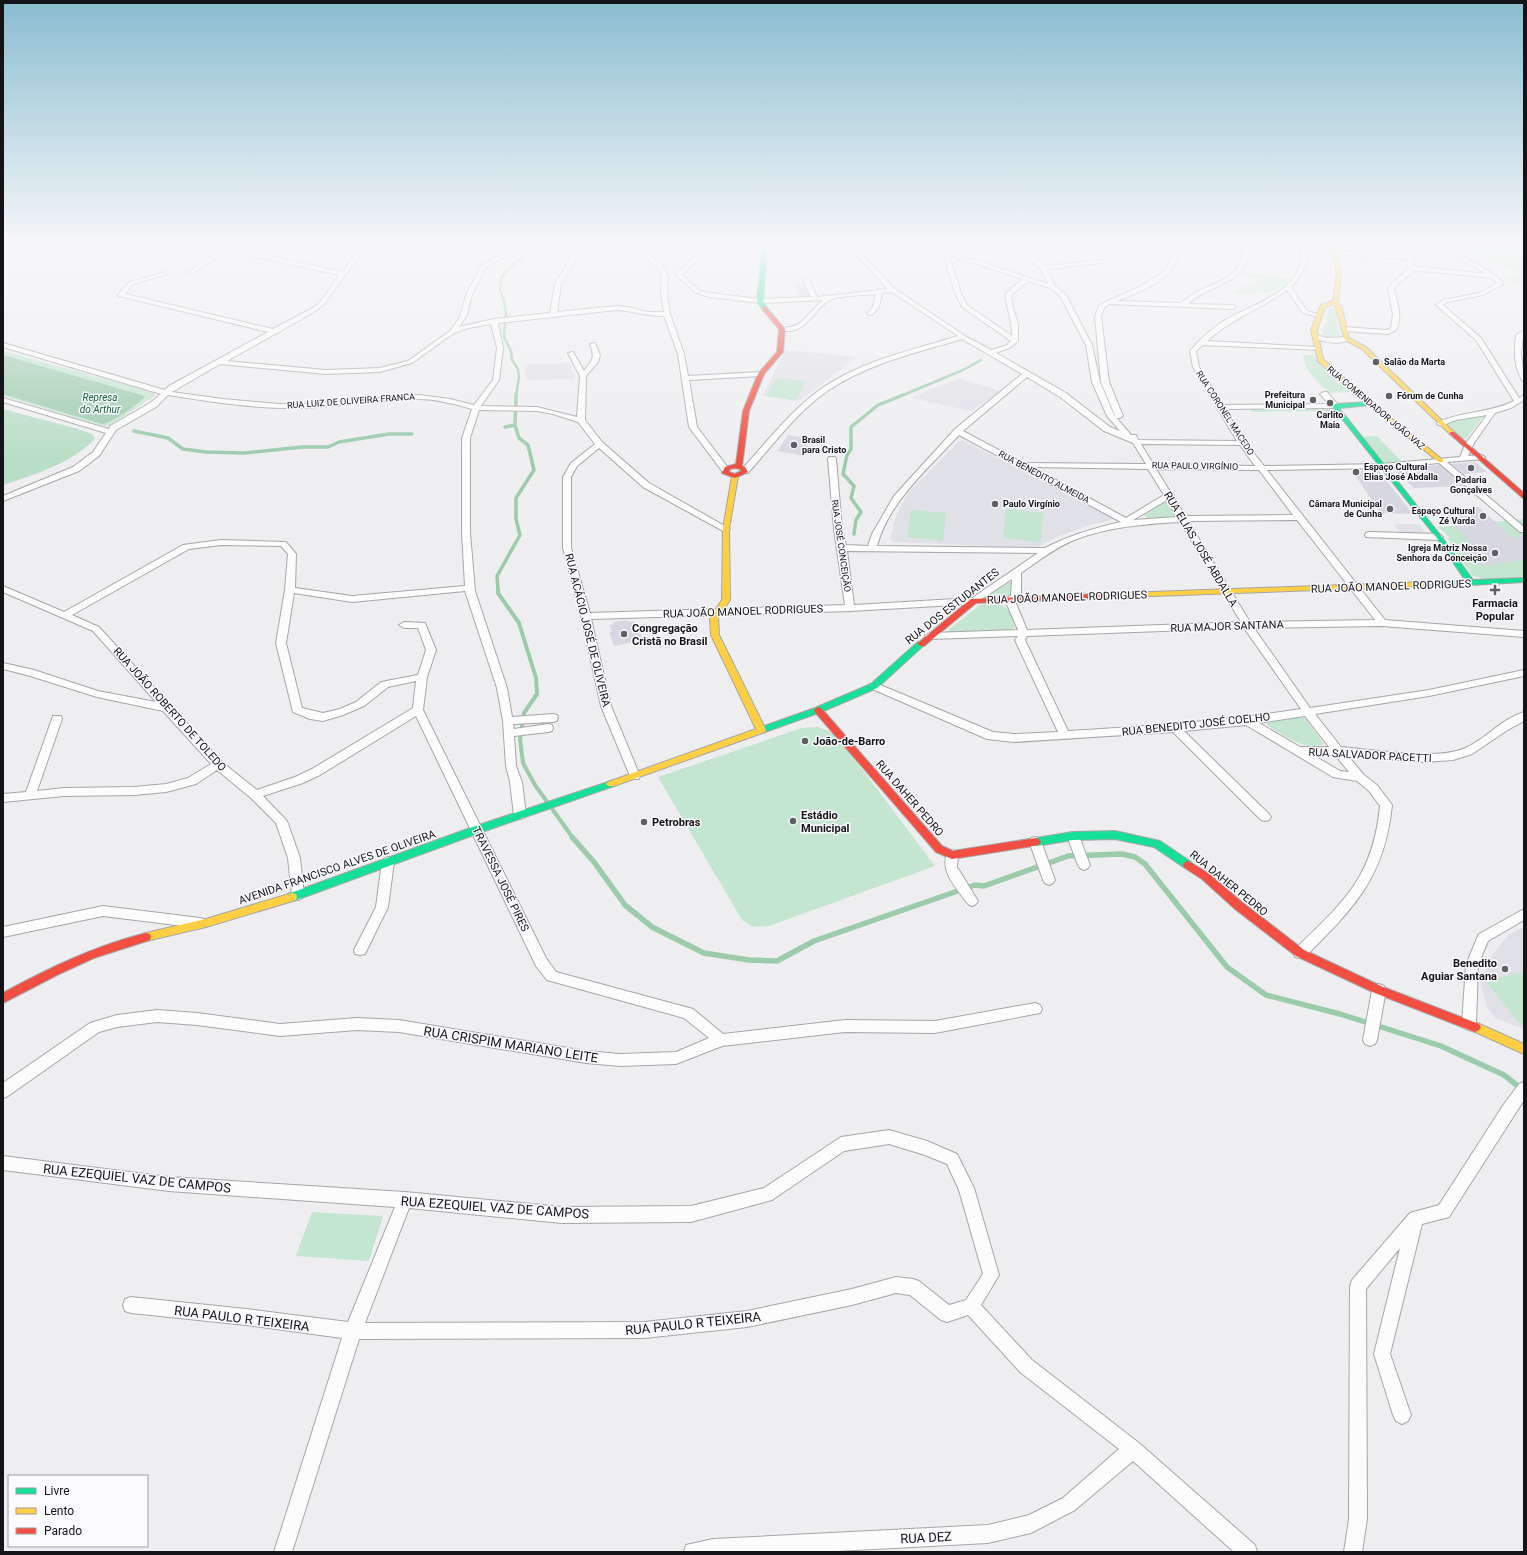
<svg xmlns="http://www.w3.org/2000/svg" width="1527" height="1555" font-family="Roboto,sans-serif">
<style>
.built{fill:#e0e0e7}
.green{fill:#c4e5cf}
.forest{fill:#b9dec6}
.water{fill:#9ccbac}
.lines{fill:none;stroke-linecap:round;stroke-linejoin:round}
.stream-far3{stroke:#9ccbac;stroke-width:2.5}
.stream-far2{stroke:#9ccbac;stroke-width:3.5}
.stream-far1{stroke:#9ccbac;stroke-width:4}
.stream{stroke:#9ccbac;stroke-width:5.5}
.building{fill:#d7d7e2}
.street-casing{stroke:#a6a6a8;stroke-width:2}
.fast-casing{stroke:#a6a6a8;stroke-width:2}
.slow-casing{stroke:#a6a6a8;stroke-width:2}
.jam-casing{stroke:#a6a6a8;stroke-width:2}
.street{fill:#fcfcfd;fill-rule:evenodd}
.fast{fill:#16e098;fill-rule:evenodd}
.slow{fill:#ffcf43;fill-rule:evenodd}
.jam{fill:#f24e42;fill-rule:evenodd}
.poi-dot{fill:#606063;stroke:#fafaff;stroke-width:1.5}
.labels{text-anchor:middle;stroke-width:3;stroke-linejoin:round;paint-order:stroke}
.far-poi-label{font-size:9px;font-weight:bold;fill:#141416;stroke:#fafaff;text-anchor:start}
.far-street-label{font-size:9px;fill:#141416;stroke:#fafaff}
.far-water-label{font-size:10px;font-style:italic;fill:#146036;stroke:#fafaff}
.street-label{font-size:11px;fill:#141416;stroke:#fafaff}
.poi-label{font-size:11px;font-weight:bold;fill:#141416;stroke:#fafaff;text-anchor:start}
.near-street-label{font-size:13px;fill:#141416;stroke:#fafaff}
</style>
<rect width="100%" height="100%" fill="#eeeef1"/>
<path class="built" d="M785 350 857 357 799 401 763 396Z
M569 363 575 379 526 380 524 365Z
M959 378 1000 391 972 411 911 398Z
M963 440 1111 517 1112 520 1090 525 1059 536 1035 548 893 542 890 540 896 516 908 493 959 441Z
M1394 524H1419L1426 534H1401Z
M1524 927V1029L1495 1018 1487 1007 1480 983 1492 955 1509 934Z"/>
<path class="green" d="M1464 243H1524V285L1506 280 1515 275 1511 269 1453 244Z
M1244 272 1288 278 1290 280 1284 285 1270 293C1254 290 1247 296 1232 293L1258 279 1242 274Z
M1329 308 1335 309 1340 336C1334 339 1328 339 1322 335Z
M3 351 155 393V396L111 424 104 426 3 396Z
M1303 355H1312L1351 392 1329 393C1319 382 1304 371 1303 355Z
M777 378 806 381 796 400 766 396Z
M1249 408H1329L1332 411 1252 412Z
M1481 416 1483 417 1466 439 1460 438 1448 424 1449 423 1472 417Z
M1377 436 1402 462 1401 463 1386 464 1362 437Z
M1165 501 1169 502 1176 515 1175 517 1148 518 1144 515Z
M1006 509 1043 513 1041 542 1003 538Z
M911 510 946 513 943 541 907 537Z
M1524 519V577L1487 579 1473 576 1449 543 1451 542 1447 539 1450 538 1438 527Z
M1006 582 1011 583 1010 596 985 597Z
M990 604 1001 605 1010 610 1015 628 1009 631 951 632 948 630 980 605Z
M1300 717 1306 719 1324 744C1304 752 1284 735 1267 725V722Z
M817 727 827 730 838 737 935 866 769 926 754 927 742 920 658 777 802 728Z
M1524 972V1025L1522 1026 1485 981Z
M312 1212 383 1216 369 1261 296 1256Z"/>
<path class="forest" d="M491 243H528L521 249 499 248Z
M3 409 78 429 92 434 95 439C70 464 36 474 3 485Z"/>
<path class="water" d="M3 356H6L145 396C141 403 110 424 102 424L3 394Z"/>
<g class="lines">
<path class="stream-far3" d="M516 396 519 377 518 369 512 360 511 351 504 337 506 314 504 301 500 290 501 279 506 271 540 243
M901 396 963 370 981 360"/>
<path class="stream-far2" d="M505 427 515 425
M134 431 168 438 183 449 206 452 244 453 303 447H328L339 442 389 434H412
M854 534 856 520 861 512 851 498 854 486 843 474 847 455 851 449V427L878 405 903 395
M498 590 497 576 520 535 516 519V498L534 470 528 445 519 438 515 425 516 395"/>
<path class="stream-far1" d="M498 589V593L519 623 536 678 537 694 524 713 520 739 523 763 535 785 573 838"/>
<path class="stream" d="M572 837 594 862 625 905 652 927 704 953 749 960 777 961 814 941 975 885 984 886 1068 856 1122 854 1135 857 1145 864 1227 967 1266 995 1340 1014 1441 1046 1504 1075 1524 1091"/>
</g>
<path class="building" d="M803 284 809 296H799L794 285Z
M788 435 812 439 801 455 777 451Z
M1475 462 1487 472 1464 474 1451 464Z
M1440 465 1464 486 1414 488 1393 469Z
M1352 470H1378L1413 514 1380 513Z
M1479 507 1513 538 1524 536V560L1481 566 1456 545 1472 543 1437 510Z
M628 620 629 622 634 621 636 627H638L643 640 614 646 609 632H612L609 625 614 624 613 622Z"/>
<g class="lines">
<g class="street-casing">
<path id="street" d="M362 243H368L364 248 453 243 456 245 453 247 362 252 325 303 317 310 279 332 278 333 275 334 227 361 326 370 380 368 408 361 450 331 460 317 466 295 482 265 509 250 512 252 511 253 486 267 472 295 466 317 459 327 494 319 550 313 555 284 574 253 577 251 580 253 561 284 557 312 616 306 628 307 647 312H664L661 294 662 276 658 267 627 243H633L662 265 668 276 667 294 670 314 684 354 688 376 761 372 764 374 761 376 689 380 697 427 729 469 725 471H722L689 427 678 354 664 316C646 316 633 311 616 310L498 323 503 348 499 380 481 406 537 407 577 417 580 376 568 353 573 352 584 371C593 360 595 358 590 344L595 343 600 355 598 362 586 376 585 420 602 442 649 483 730 529 726 532 723 531 643 487 599 448 577 466 571 477V548L590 613 845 605 834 529 828 459 829 457H835L836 459 842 529 846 545 868 546 872 534 894 496 955 429 1022 374 962 339C916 353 866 364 826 392 796 413 773 445 748 473H742V469C767 442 791 410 821 389 861 361 912 350 958 336L892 292 882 293 879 307 872 315 867 314 873 307 876 294C867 295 835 296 830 300 811 311 807 336 780 330V328L791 327 799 324 823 300 760 303 710 297 696 293 676 275 693 258 692 243H698L699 258 682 275 700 291 710 293 760 299 811 297 803 280 806 278 809 280 817 297 888 289 848 246 841 243 852 244 895 289 965 336 991 350 1007 345 1011 341 962 307 955 293 943 252 918 244 917 243H924L1048 284 1041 269 1014 243H1020L1045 266 1102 260V262L1100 263 1047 269 1055 286 1066 295 1092 345 1100 382 1114 415 1131 435H1136L1138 440 1237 441 1193 367 1190 351C1200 339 1213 327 1227 319 1252 304 1298 293 1301 258 1301 253 1301 248 1299 243H1305C1313 259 1302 275 1291 287L1307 311 1320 315V317L1303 313 1287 290C1261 309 1231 319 1207 341L1318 347 1320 348V350L1203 345 1196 351 1199 367 1223 405 1329 404 1320 394 1324 392H1327L1339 406 1335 408 1225 409 1245 442 1264 466 1382 464 1460 457 1466 443 1487 415 1456 420 1441 426 1437 424 1438 422C1463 411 1490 413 1514 401L1476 340 1436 305 1443 300 1479 293 1497 283 1492 278 1413 270C1408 278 1399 281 1394 289 1397 303 1403 317 1396 330L1387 334 1344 331 1341 329 1344 327 1386 330 1391 328 1393 314 1388 289C1397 274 1408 278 1408 259L1343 255 1341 254 1333 243H1339L1345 251 1413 256 1414 266 1486 274 1463 260 1423 243C1440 241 1488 269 1502 281L1503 284 1483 295 1447 302 1443 305 1481 338 1519 398 1524 395V400L1511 408 1495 413 1474 443 1468 456 1481 455 1485 457 1484 459 1447 462 1524 527V532H1520L1439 463 1382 468 1267 470 1385 620 1524 631V637L1382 626 1254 628 1310 708 1429 690 1524 670V676L1429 696 1315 714 1341 747C1373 750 1435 760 1463 749 1485 740 1501 719 1524 712V721L1506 731 1472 754 1453 760 1424 762 1348 756 1364 775 1377 785 1392 805C1385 877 1354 908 1305 957L1300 958 1295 957 1294 953 1295 949C1344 902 1373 877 1380 806L1369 791 1357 781 1333 777 1246 725 1184 731 1269 814 1271 817 1269 820 1265 821 1261 820 1173 732 1014 742 987 739 870 688 869 686 870 684H878L993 732 1014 734 1058 732 1015 640 1018 636 930 639 925 636 930 633 1018 630 1005 600 1011 595 1012 579 974 604 850 611 591 619 611 706 640 776 639 779H631L630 776 601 706 581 616 563 548V477L571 463 595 444 578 422 553 414 537 411 479 410 470 438V533L475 591 507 688 512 717 553 714 557 715 558 718 557 721 553 722 513 724 514 729 548 724 552 725 553 728 552 731 548 732 514 736 516 766 522 782 526 815 524 818 520 819 516 818 514 815 510 782 506 766 503 721 497 688 465 591 352 602 294 593 286 643 302 708 323 713 340 709 356 702 381 682 418 675 426 650 418 628H404L399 625 404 622 425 623 436 650 427 677 423 710 546 958 556 972 693 1009 723 1034 845 1020 935 1021 1035 1003 1040 1005 1042 1009 1040 1013 935 1033 845 1032 722 1046 676 1064 620 1066 586 1063 399 1032 357 1030 280 1036 197 1025 157 1022 117 1027 99 1032 8 1096 3 1098V1083L90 1023 117 1015 157 1010 197 1013 280 1024 357 1018 399 1020 586 1051 620 1054 676 1052 709 1038 684 1018 547 980 536 966 416 716 320 775 303 783 263 796 287 821 300 858 304 895 302 898 298 900 294 898 292 895 288 858 276 823 251 798 217 770 196 784 166 792 134 795 64 796 3 802V794L26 792 52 719 53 716H61L62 719 37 791 64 788 134 787 166 784 188 778 211 764 163 711 97 697 27 675 3 669V663L34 670 98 691 156 702 93 631 3 592V586L64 612 183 545 221 540 286 542 296 554 295 588 352 596 465 586 462 533V438L472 409C455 404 436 399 418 399 379 399 340 407 301 408 256 409 212 402 168 395L156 407 116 430 99 456 79 471 3 501V496L73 467 93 452 106 433 3 402V398L109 429 110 426 150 403 161 394 3 347V343L165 390 169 386 268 332 119 296 118 295 129 282 167 272V274L133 284 125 294 273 329 313 308 321 301 339 275 228 251H225L192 274 187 273 221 249 228 247 342 272ZM949 255 1023 279 1005 294C1007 308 1012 321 1012 336L967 305 961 293ZM1028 281 1050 288 1060 296 1086 345 1092 382 1107 416 1120 431 1110 427 1066 393 996 353 1011 347 1018 341V324L1013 308 1011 295ZM491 324 497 348 493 380 474 405 450 399 419 395 302 404H279L223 399 172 392 220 364 326 374 380 372 412 363 454 333 468 328ZM1027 377 1060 397 1104 431 1133 443 1146 464 1023 463 963 431ZM959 435 1121 522C1094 528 1070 535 1045 548L877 546C889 501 929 468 959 435ZM1141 444 1240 445 1255 466 1153 464ZM1032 467 1148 469 1164 495 1126 518ZM1156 469 1259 470 1293 515 1185 516 1173 496 1174 495 1171 493ZM1167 500 1177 517 1133 520ZM1297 520 1375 620 1250 622 1188 521ZM1180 522 1241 622 1027 630 1015 601 1021 596V573C1038 561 1055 548 1074 540 1108 527 1144 524 1180 522ZM221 545 281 546 288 554 285 590 276 643 293 712 310 719 323 721 343 715 364 706 388 687 416 681 413 708 312 769 295 777 257 790 222 762 99 627 72 615 189 549ZM847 551 1038 553 972 598 854 605ZM1244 628 1301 709C1223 721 1146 726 1068 731L1025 640 1027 636ZM1305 716 1329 747H1300L1259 723ZM1313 755H1335L1349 772 1340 771Z
M1173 243H1179C1179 247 1179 252 1178 256 1171 282 1139 292 1117 301L1181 303C1186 299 1191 295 1196 292 1213 284 1234 279 1241 261 1243 255 1244 249 1240 243H1246C1249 248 1249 254 1247 260 1237 287 1206 286 1188 304L1233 305 1236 307 1233 309 1109 304 1104 308 1101 316 1109 382 1123 416 1119 418H1116L1101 382 1095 316 1099 306 1105 302 1139 287 1161 274 1168 265 1172 255Z
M1524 330 1521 352 1524 381 1522 380C1514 366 1514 351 1516 335Z
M1316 335 1327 338 1347 337 1350 339C1341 346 1324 342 1314 338L1313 337Z
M1369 532 1439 534 1443 537 1439 540 1366 537 1365 535 1366 533Z
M1073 832 1077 833 1079 836 1090 865 1088 868 1084 870 1080 868 1078 865 1067 836 1069 833Z
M1035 837 1039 838 1041 841 1055 880 1053 883 1049 885 1045 883 1043 880 1029 841 1031 838Z
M952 850 956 852 958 855 957 867 978 901 976 904 972 906 968 904C958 890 938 870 948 852Z
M388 857 392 859 394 862 388 907 365 954 360 955 355 954 354 950 376 907 382 862 384 859Z
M103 906 200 918 204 919 206 923 204 927 200 928 103 916 3 937V927Z
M1524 909V920L1488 941 1478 965 1476 1024 1474 1028 1469 1030 1464 1028 1462 1024 1466 965 1477 938 1479 934Z
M1379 984 1384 986 1386 990 1377 1040 1375 1044 1370 1046 1365 1044 1363 1040 1372 990 1374 986Z
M1524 1082V1100L1449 1217 1422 1224 1390 1354 1411 1415 1408 1421 1402 1424 1396 1421 1393 1415 1374 1354 1400 1248 1366 1289 1367 1519 1362 1552H1344L1349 1519 1350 1286 1352 1280 1410 1213 1439 1205 1504 1104 1519 1084Z
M889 1130 927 1141 957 1154 974 1188 999 1275 981 1305 1032 1360 1139 1443 1255 1545 1257 1552H1234L1133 1461 1075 1510 1031 1533 988 1543 818 1552H684L686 1545 713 1539 988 1525 1029 1515 1063 1498 1119 1449 1020 1372 968 1315 947 1322 941 1320 910 1295 896 1293 852 1305 747 1327 644 1338 359 1339 292 1552H274L342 1338 246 1325 131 1313 125 1311 123 1305 125 1299 131 1297 246 1309 348 1322 395 1207 169 1191 3 1170V1156L169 1177 405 1192 562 1207 691 1206 764 1188 841 1137ZM889 1144 925 1155 947 1164 959 1190 983 1274 966 1300 949 1305 919 1281 913 1279 896 1277 852 1289 747 1311 644 1322 365 1323 409 1208 562 1223 691 1222 772 1200 844 1151Z"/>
</g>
<g class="fast-casing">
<path id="fast" d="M763 243H767L763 301 767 308 764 310 762 309 757 301Z
M1370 402 1372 403V405L1339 408 1441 536 1473 580 1524 578V582L1471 585 1421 586V582H1424L1465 580 1437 538 1332 406 1335 404Z
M918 642H921L925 644 877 688 821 712 765 732 762 733 758 730 759 728 815 708 871 684Z
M611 781 614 782 616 784 614 786 479 833 296 900 292 901 288 900 287 897 288 894 473 827Z
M1115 831 1160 841 1191 862 1193 865 1191 868H1185L1154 847 1115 839 1073 840 1036 846 1033 845 1031 842 1033 839 1036 838 1073 832Z"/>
</g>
<g class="slow-casing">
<path id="slow" d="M1320 243H1324L1338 257 1341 273 1338 302 1342 309 1349 338 1366 347 1455 433 1450 434 1362 349 1345 340 1336 309 1334 304 1325 307 1317 330 1323 359 1372 403 1443 460V462H1439L1368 405 1318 361 1311 330 1321 305 1333 301 1337 273 1334 257Z
M735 474 738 476 729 529 730 600 718 618 719 635 766 730 765 732 614 786H608L606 784 608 782 756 729 711 635 710 618 722 600 723 529 732 476Z
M1424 582H1427V586L1098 598 1094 596 1098 594Z
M292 893 296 894 297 897 296 900 206 927 146 941 142 940 141 937 142 934 146 933 206 919Z
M1475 1022 1524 1044V1054L1471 1030 1469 1027 1471 1024Z"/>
</g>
<g class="jam-casing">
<path id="jam" d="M762 307H766L785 329 783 352 764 374 749 411 742 466 745 467 748 472 735 478 722 473 725 467 736 464 743 411 758 374 777 352 779 329 762 309ZM735 468 740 469 741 471 735 474 729 472 730 469Z
M1450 432H1454L1524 493V499L1450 434Z
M1098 594 1102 596 1101 598 976 603 924 646H921L917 644 971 599Z
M818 707 821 708 942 846 953 851 1036 838 1039 839 1041 842 1039 845 952 859 936 852 815 712 814 710Z
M1188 861 1208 873 1243 903 1304 950 1383 987 1479 1024 1481 1027 1479 1030 1475 1032 1375 993 1296 956 1235 909 1202 879 1185 868 1183 865 1185 862Z
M146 933 150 934 151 937 150 940 94 958 59 974 3 1003V993C49 968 95 946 146 933Z"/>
</g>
<use href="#street" class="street"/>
<use href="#fast" class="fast"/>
<use href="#slow" class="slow"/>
<use href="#jam" class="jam"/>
</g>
<linearGradient id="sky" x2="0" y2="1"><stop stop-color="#89bdd0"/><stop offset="0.53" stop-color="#f7f7f9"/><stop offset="1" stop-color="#f7f7f9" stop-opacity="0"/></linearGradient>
<rect width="1527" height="460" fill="url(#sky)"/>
<g class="poi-dot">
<circle cx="1376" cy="362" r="4"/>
<circle cx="1389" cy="396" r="4"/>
<circle cx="1313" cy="400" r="4"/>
<circle cx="1330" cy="403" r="4"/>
<circle cx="794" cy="445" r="4"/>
<circle cx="1471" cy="468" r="4"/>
<circle cx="1356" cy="472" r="4"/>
<circle cx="995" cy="504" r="4"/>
<circle cx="1390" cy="509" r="4"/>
<circle cx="1483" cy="516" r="4"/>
<circle cx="1495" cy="553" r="4"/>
<path d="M1493 584h4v4h4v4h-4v4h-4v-4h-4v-4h4z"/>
<circle cx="624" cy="634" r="4"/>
<circle cx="805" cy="741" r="4"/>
<circle cx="793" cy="821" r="4"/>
<circle cx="644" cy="822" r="4"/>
<circle cx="1505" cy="969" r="4"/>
</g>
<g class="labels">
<g class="far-poi-label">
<text x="1384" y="365">Salão da Marta</text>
<text x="1305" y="398" text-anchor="end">Prefeitura<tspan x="1305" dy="10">Municipal</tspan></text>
<text x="1397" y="399">Fórum de Cunha</text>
<text x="1330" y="418" text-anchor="middle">Carlito<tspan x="1330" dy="10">Maia</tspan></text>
<text x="802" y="443">Brasil<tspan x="802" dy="10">para Cristo</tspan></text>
<text x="1364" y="470">Espaço Cultural<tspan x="1364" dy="10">Elias José Abdalla</tspan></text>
<text x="1471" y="483" text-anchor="middle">Padaria<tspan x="1471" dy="10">Gonçalves</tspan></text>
<text x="1003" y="507">Paulo Virgínio</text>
<text x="1382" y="507" text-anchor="end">Câmara Municipal<tspan x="1382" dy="10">de Cunha</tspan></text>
<text x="1475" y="514" text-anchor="end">Espaço Cultural<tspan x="1475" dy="10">Zé Varda</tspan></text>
<text x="1487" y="551" text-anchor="end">Igreja Matriz Nossa<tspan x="1487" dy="10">Senhora da Conceição</tspan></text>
</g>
<g class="far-street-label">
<text transform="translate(351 401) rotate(-4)" y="3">RUA LUIZ DE OLIVEIRA FRANCA</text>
<text transform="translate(1376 408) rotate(40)" y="3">RUA COMENDADOR JOÃO VAZ</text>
<text transform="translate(1225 413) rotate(57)" y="3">RUA CORONEL MACEDO</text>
<text transform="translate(1195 466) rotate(1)" y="3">RUA PAULO VIRGÍNIO</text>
<text transform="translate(1044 477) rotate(28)" y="3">RUA BENEDITO ALMEIDA</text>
<text transform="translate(841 546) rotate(82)" y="3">RUA JOSÉ CONCEIÇÃO</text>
</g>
<g class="far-water-label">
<text x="100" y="401">Represa<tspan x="100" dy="12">do Arthur</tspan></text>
</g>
<g class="street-label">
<text transform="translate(1201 549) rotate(59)" y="4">RUA ELIAS JOSÉ ABDALLA</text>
<text transform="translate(1391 586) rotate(-2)" y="4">RUA JOÃO MANOEL RODRIGUES</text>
<text transform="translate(1067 597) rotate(-2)" y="4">RUA JOÃO MANOEL RODRIGUES</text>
<text transform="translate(952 606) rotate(-38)" y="4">RUA DOS ESTUDANTES</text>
<text transform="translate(743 611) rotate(-2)" y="4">RUA JOÃO MANOEL RODRIGUES</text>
<text transform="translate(1227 626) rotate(-2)" y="4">RUA MAJOR SANTANA</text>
<text transform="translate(588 630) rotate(76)" y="4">RUA ACÁCIO JOSÉ DE OLIVEIRA</text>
<text transform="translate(170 709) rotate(48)" y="4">RUA JOÃO ROBERTO DE TOLEDO</text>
<text transform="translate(1196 724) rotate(-6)" y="4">RUA BENEDITO JOSÉ COELHO</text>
<text transform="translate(1370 755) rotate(3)" y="4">RUA SALVADOR PACETTI</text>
<text transform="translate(910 798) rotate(49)" y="4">RUA DAHER PEDRO</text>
<text transform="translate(337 867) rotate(-19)" y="4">AVENIDA FRANCISCO ALVES DE OLIVEIRA</text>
<text transform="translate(501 879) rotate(64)" y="4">TRAVESSA JOSÉ PIRES</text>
<text transform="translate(1229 883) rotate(39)" y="4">RUA DAHER PEDRO</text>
</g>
<g class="poi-label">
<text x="1495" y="607" text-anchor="middle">Farmacia<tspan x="1495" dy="13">Popular</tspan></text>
<text x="632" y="632">Congregação<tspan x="632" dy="13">Cristã no Brasil</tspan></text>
<text x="813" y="745">João-de-Barro</text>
<text x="801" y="819">Estádio<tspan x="801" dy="13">Municipal</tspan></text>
<text x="652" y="826">Petrobras</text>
<text x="1497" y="967" text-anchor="end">Benedito<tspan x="1497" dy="13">Aguiar Santana</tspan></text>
</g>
<g class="near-street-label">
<text transform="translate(511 1044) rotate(9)" y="5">RUA CRISPIM MARIANO LEITE</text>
<text transform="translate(137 1178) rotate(6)" y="5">RUA EZEQUIEL VAZ DE CAMPOS</text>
<text transform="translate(495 1207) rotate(4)" y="5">RUA EZEQUIEL VAZ DE CAMPOS</text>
<text transform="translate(242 1318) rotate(7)" y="5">RUA PAULO R TEIXEIRA</text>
<text transform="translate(693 1323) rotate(-6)" y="5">RUA PAULO R TEIXEIRA</text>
<text transform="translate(926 1537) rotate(-3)" y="5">RUA DEZ</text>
</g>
</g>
<rect width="1527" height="1555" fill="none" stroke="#141416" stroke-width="8"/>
<rect x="8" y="1475" width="140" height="72" fill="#fafaff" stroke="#9e9ea2"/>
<rect x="16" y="1488" width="20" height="6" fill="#16e098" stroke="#9e9ea2"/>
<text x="44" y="1495" font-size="12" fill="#141416">Livre</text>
<rect x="16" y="1508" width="20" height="6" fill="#ffcf43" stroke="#9e9ea2"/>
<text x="44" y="1515" font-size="12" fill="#141416">Lento</text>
<rect x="16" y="1528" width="20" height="6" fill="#f24e42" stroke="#9e9ea2"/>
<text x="44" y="1535" font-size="12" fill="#141416">Parado</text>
</svg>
